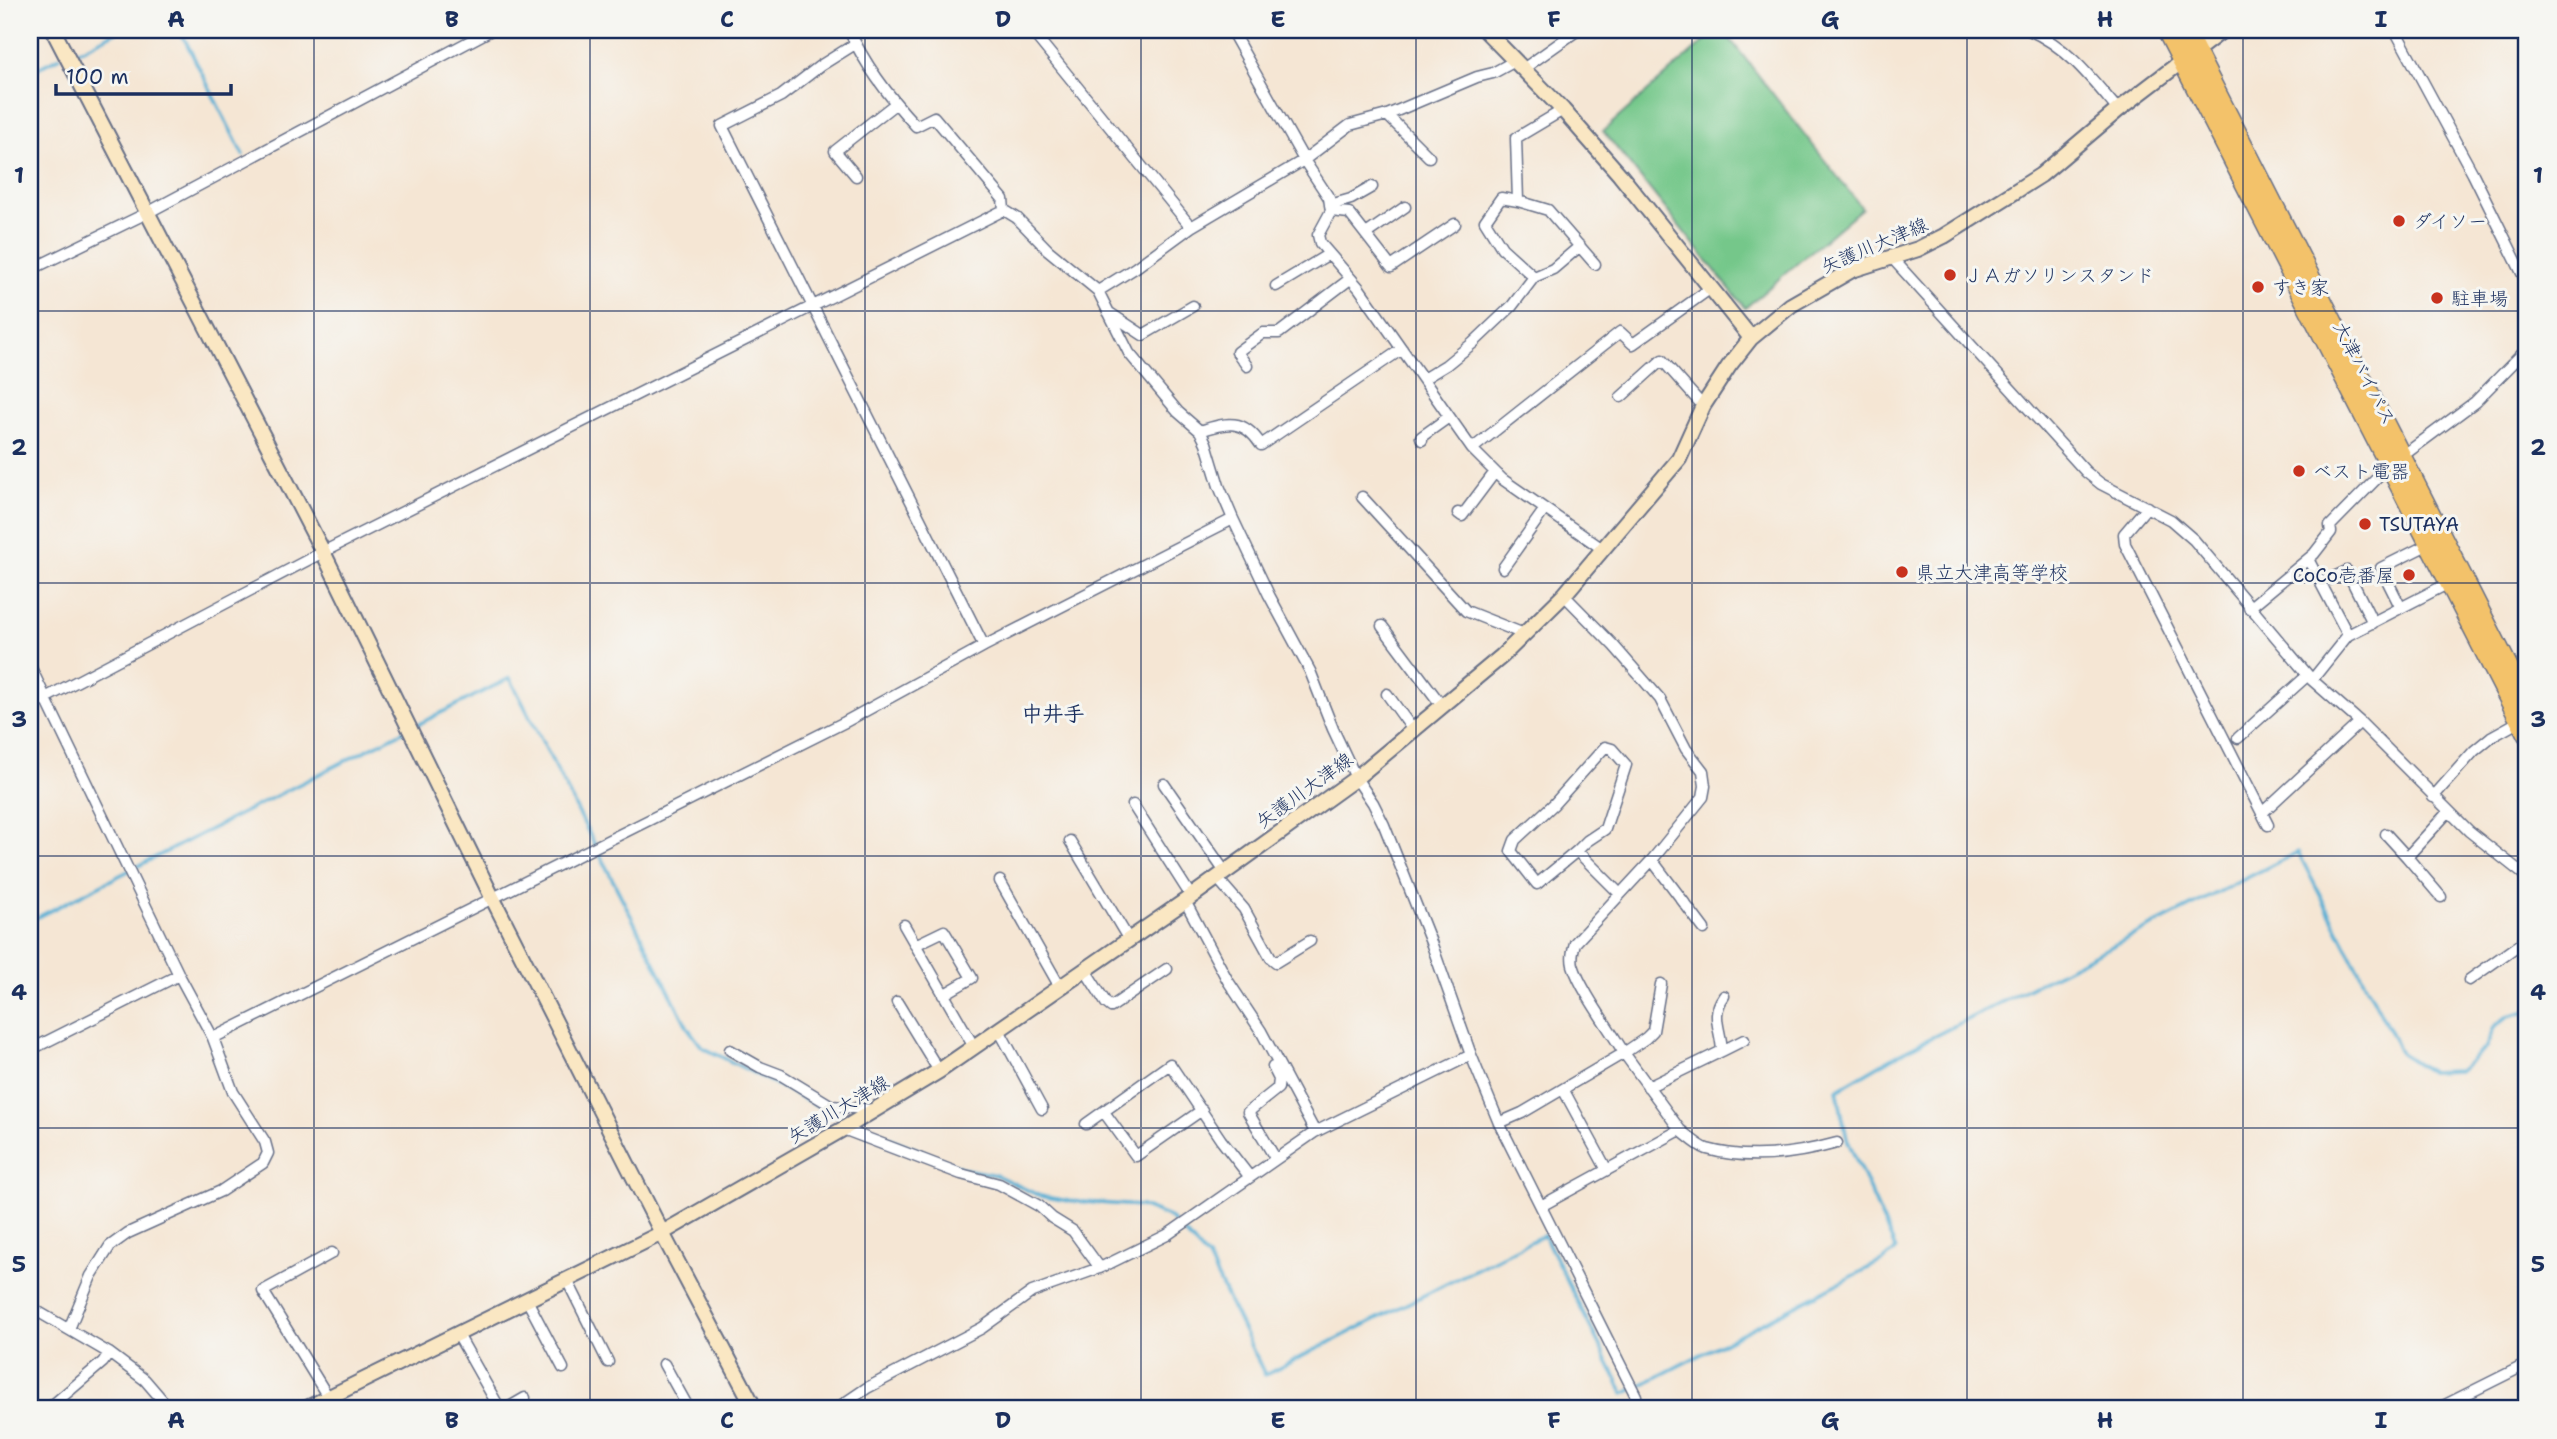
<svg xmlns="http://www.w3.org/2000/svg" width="2557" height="1439" font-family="'Shantell Sans','Klee One',sans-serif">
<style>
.green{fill:#74c78a;stroke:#487b74;stroke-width:2}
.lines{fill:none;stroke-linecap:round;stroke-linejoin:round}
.stream{stroke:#57afd4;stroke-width:3.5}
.street-casing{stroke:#676f87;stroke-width:13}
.secondary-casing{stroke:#676f87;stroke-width:18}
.highway-casing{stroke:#676f87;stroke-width:21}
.street{stroke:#fff;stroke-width:10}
.secondary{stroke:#fae7c3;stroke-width:14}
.highway{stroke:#f3c26a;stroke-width:18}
.grid{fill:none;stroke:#1b2f5e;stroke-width:2;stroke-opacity:0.55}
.poi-dot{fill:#c8321e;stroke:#f6f6f2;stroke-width:2.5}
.labels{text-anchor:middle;stroke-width:6;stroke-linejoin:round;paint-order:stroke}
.poi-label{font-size:19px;fill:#1b2f5e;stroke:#f6f6f2;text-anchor:start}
.street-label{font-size:19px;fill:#1b2f5e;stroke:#f6f6f2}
.neighbourhood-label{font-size:21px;font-weight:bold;fill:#1b2f5e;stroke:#f6f6f2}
.neatline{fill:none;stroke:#1b2f5e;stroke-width:2.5}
.grid-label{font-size:23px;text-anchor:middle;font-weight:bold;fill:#1b2f5e}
</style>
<rect width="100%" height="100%" fill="#f6f6f2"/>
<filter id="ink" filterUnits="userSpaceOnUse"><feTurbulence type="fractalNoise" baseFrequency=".0143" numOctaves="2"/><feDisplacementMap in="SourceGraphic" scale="14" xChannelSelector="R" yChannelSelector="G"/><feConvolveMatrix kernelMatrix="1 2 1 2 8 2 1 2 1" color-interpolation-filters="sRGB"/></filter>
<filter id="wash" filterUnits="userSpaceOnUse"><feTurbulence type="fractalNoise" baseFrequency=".00686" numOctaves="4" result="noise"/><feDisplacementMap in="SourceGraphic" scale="28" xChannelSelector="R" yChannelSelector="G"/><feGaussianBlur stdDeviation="1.57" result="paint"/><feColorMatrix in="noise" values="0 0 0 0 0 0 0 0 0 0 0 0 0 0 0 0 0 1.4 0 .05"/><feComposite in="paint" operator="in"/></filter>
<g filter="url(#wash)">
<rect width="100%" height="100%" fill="#f5e6d4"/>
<path class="green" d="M1717 30H1723L1862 208 1745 308 1603 131Z"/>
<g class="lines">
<path class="stream" d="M180 30 243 155
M73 54 120 30
M30 72 60 57
M413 727 510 678 688 1028 702 1047 848 1121
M30 921 406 730
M858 1125 965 1169 996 1175 1040 1196 1069 1201 1141 1206 1169 1217 1208 1258 1265 1375 1544 1235 1624 1394 1884 1260 1896 1250 1847 1139 1837 1090 1897 1055 2298 852 2401 1053 2430 1072 2459 1071 2486 1047 2494 1027 2508 1016 2527 1011"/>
</g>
</g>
<g filter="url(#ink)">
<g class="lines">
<g class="street-casing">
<path id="street" d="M849 30C865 65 890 98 916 126L934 117 1003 199 1004 210
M1031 30 1191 227
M1231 30 1304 160 1329 198 1331 211 1318 235 1320 243 1359 288 1472 449 1502 479 1604 550
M2029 30C2068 47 2091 78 2118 110
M2395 30 2473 174 2527 283
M855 44 820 66 781 96 722 126 984 646
M1523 69 1578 30
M1387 115 1429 157
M856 176 835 151 895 104
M1518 201 1548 210 1595 264
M1330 205 1351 199 1372 187
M1004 210 1017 218 1048 250 1098 291 1129 353 1178 412 1200 431 1206 443 1219 486 1233 519 1269 595 1310 671 1333 729 1356 778 1373 803 1384 825 1432 945 1471 1055 1499 1123 1636 1396
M1331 211 1349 213 1391 267 1455 224
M1366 234 1405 207
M1892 258 2086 472 2101 484 2171 520 2194 540 2312 680 2360 722 2469 831 2527 877
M30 270 147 213 491 30
M1534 277 1502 248 1485 221 1501 198 1518 201 1516 138 1563 110
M1276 286 1329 254
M1098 291 1135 268 1191 227 1304 160 1350 125 1387 115 1477 77 1493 73 1515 61
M1108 312 1143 335 1193 306
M1247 366 1237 352 1263 333H1279L1350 279
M1423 379 1446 365 1473 343 1512 306 1534 277 1553 269 1580 246
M1621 397 1662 360 1703 406
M1200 431C1227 422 1244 418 1261 445L1402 349
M1422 440 1421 437 1449 417
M1472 449 1620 332 1633 344 1711 288
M1362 497 1466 611 1524 634
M2147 507 2124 534 2125 544 2268 825
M1458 513 1462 516 1495 472
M2308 559 2348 635 2312 680
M1503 568 1545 509
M2321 583 2347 571 2373 623
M2249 608 2314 554 2331 532 2330 526 2389 466 2475 402 2527 349
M2401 608 2381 568 2429 544
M1382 626 1442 706
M2348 635 2449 583
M30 666 179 975 213 1038 233 1092 265 1142 268 1153 263 1163 221 1191 128 1233 110 1246 91 1276 69 1329
M1387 694 1413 730
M30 706 323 552 1004 210
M2238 738 2308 675
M1164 784 1225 872
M2433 797 2474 751 2491 737 2520 721
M1133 805 1191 896
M2262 813 2360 722
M2386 834 2407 857
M1070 841 1129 940
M1577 851 1587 841 1605 829 1626 765 1612 749 1605 747 1554 804 1515 840 1511 851 1537 884 1577 851 1620 894
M1652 860 1704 929
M1217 878 1244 909 1271 958 1276 962 1310 941
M1000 881 1060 987
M2441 897 2407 857 2449 811
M1185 901 1228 981 1261 1031 1315 1132
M904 925 974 1047
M915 945 944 931 972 978 943 995
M1085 970 1106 1003 1111 1007 1167 969
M2469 980 2527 939
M897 1002 939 1071
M999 1030 1042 1109
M213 1038 845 722 984 646 1233 519
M30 1050 179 975
M730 1050 760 1067 781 1075 832 1106 874 1110
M1722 1051 1744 1040
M1273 1067 1279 1079 1278 1088 1248 1112 1275 1158
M1648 1087 1722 1051C1721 1028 1710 1016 1724 996
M1563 1089 1607 1170
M1104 1112 1136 1156 1202 1110
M1499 1123 1522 1113 1624 1053C1610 1029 1581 991 1573 965 1571 957 1573 950 1575 943L1652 860 1703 797 1705 786 1703 771 1686 749 1660 699 1614 646 1564 595
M1086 1124 1170 1064 1221 1140 1249 1176
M843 1129 961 1174 999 1184 1039 1206 1052 1218 1073 1231 1100 1268
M1680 1130C1688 1136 1698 1146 1707 1149 1749 1161 1797 1154 1837 1143
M1541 1206 1680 1130 1624 1053 1646 1038 1653 1031 1661 984
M567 1280 608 1362
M527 1300 563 1368
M30 1307 109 1353 145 1380 170 1409
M457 1333 500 1409
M664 1364 689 1409
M328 1397 263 1291 332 1253
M48 1409 103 1362 109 1353
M506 1409 525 1398
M836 1409 867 1388 982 1328 1032 1292 1102 1267 1167 1235 1315 1132 1471 1055
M2437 1409 2527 1364"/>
</g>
<g class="secondary-casing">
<path id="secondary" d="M53 30 323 552 492 897 662 1233 755 1409
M1485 30 1563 110 1620 175 1751 338
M305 1409 662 1233 843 1129 939 1071 1185 901 1356 778 1502 656 1564 595 1679 459 1703 406 1729 366 1751 338 1791 305 1852 270 1918 249 1944 236 2008 196 2041 175 2118 110 2223 30"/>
</g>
<g class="highway-casing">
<path id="highway" d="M2166 30 2527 735
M2185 30 2527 703"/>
</g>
<use href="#street" class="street"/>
<use href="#secondary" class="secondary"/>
<use href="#highway" class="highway"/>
</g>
</g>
<path class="grid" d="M314 30V1409M590 30V1409M865 30V1409M1141 30V1409M1416 30V1409M1692 30V1409M1967 30V1409M2243 30V1409M30 311H2527M30 583H2527M30 856H2527M30 1128H2527"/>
<g class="poi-dot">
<circle cx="2399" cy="221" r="7"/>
<circle cx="1950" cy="275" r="7"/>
<circle cx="2258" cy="287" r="7"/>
<circle cx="2437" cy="298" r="7"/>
<circle cx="2299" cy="471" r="7"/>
<circle cx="2365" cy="524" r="7"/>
<circle cx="1902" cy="572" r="7"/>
<circle cx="2409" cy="575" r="7"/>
</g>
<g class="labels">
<g class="poi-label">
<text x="2413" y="228">ダイソー</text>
<text x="1964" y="282">ＪＡガソリンスタンド</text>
<text x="2272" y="294">すき家</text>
<text x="2451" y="305">駐車場</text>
<text x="2313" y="478">ベスト電器</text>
<text x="2379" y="531">TSUTAYA</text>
<text x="1916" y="579">県立大津高等学校</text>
<text x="2395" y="582" text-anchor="end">CoCo壱番屋</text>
</g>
<g class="street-label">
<text transform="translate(1874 245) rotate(-23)" y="7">矢護川大津線</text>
<text transform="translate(2365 373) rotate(63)" y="7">大津バイパス</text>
<text transform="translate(1304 790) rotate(-36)" y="7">矢護川大津線</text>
<text transform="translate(838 1109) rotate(-31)" y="7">矢護川大津線</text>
</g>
<g class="neighbourhood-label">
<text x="1053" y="721">中井手</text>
</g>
</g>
<rect width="2557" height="1439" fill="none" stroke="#f6f6f2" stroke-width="77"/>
<path d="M56 84v10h175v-10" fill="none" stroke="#1b2f5e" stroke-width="3.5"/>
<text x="66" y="84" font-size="21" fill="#1b2f5e" stroke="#f6f6f2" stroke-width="5" paint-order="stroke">100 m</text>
<rect x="38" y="38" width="2480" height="1362" class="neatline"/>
<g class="grid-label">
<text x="176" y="27">A</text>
<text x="452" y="27">B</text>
<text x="727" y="27">C</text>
<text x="1003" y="27">D</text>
<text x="1278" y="27">E</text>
<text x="1554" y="27">F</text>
<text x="1830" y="27">G</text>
<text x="2105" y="27">H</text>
<text x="2381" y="27">I</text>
<text x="19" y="183">1</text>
<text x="2538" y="183">1</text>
<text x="19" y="455">2</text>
<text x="2538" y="455">2</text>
<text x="19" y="727">3</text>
<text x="2538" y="727">3</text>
<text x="19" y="1000">4</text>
<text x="2538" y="1000">4</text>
<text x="19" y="1272">5</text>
<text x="2538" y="1272">5</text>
<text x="176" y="1428">A</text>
<text x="452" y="1428">B</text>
<text x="727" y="1428">C</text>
<text x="1003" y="1428">D</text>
<text x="1278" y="1428">E</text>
<text x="1554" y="1428">F</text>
<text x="1830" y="1428">G</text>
<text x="2105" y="1428">H</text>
<text x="2381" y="1428">I</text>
</g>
</svg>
